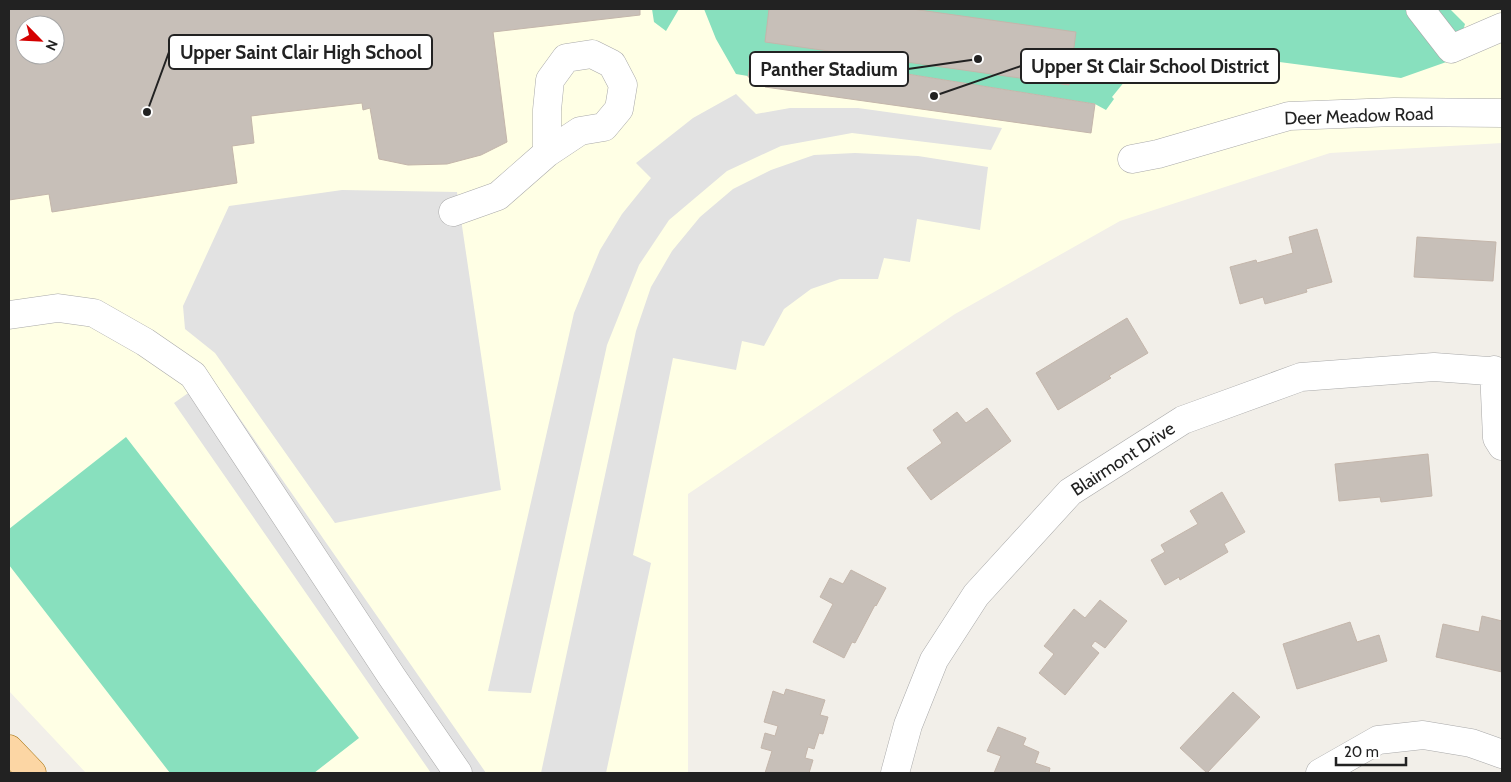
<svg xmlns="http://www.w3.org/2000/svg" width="1511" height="782" font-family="Cabin,sans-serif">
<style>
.education{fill:#ffffe5;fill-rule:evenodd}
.pitch{fill:#88e0be}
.parking{fill:#e2e2e2}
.building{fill:#c7bfb8;stroke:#c4b6ab;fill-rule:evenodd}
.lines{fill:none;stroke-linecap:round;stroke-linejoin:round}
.minor-casing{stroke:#a9a9a9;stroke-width:29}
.major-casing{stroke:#a06b00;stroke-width:29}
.minor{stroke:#fff;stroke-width:28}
.major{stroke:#fcd6a4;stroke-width:28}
.labels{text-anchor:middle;stroke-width:4.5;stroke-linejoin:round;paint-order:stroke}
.street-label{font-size:18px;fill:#222;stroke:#fff}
.leader{fill:none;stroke:#222;stroke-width:2}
.callout-dot{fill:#222;stroke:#fff;stroke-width:2}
.callout{fill:#fff;stroke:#222;stroke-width:2}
.callout-label{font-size:19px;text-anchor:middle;font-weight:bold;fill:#222}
</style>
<rect width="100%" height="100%" fill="#f2efe9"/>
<path class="education" d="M9 9H1498L1502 13V143L1330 153 1120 221 955 314 688 494V773H86L9 691ZM25 25H55V55H25Z"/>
<path class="pitch" d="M652 9H679L666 31 654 22Z
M704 9H1450L1465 24 1462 34 1469 54 1401 78 1188 50 1151 49 1112 97 1114 99 1106 110 1095 104 782 54 769 63 766 79 736 74 716 39Z
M126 437 359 738 314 773H170L9 565V529Z"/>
<path class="parking" d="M736 94 756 114 790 108H858L1002 128 991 150 852 133 781 146 727 171 669 220 639 265 607 345 531 693 488 691 574 313 600 250 622 214 651 178 636 163 693 118Z
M855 153 918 156 988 167 980 230 917 219 910 262 884 258 878 279H840L811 289 784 309 764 346 742 341 736 370 673 358 633 555 651 563 606 773H541L636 331 651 287 672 251 700 217 733 189 771 170 814 155Z
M342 190 457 192 501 490 335 523 215 353 185 329 183 306 229 206Z
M211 377 486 773H431L174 403Z"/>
<path class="building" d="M9 9H640V15L493 32 507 142 481 155 447 164 408 165 379 159 370 108 363 110 362 103 267 114 251 116 254 143 232 146 237 183 52 212 49 194 9 200ZM25 25H55V55H25Z
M769 9H912L1076 32 1069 85 765 42Z
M752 53 766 55 763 79 748 77Z
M782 54 1095 104 1091 133 765 87 769 63Z
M1317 229 1332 282 1306 289 1307 292 1265 304 1263 297 1240 304 1230 267 1256 260 1257 263 1293 253 1289 237Z
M1417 237 1496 242 1493 281 1414 277Z
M1127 318 1148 353 1109 376 1111 378 1058 410 1036 373Z
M987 408 1011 441 931 500 907 468 942 443 933 430 957 412 966 423Z
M1428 454 1432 496 1381 502 1380 497 1339 501 1335 464Z
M1222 492 1245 532 1224 544 1228 552 1180 580 1179 577 1165 585 1151 560 1165 552 1161 545 1198 524 1190 511Z
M851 570 886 588 876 606 875 605 855 643 852 642 844 658 813 642 833 604 820 597 830 578 843 584Z
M1100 600 1127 621 1105 648 1095 641 1091 646 1099 653 1065 695 1039 673 1054 654 1044 646 1074 609 1085 618Z
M1482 616 1502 621V672L1436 657 1443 624 1479 632Z
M1350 622 1357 642 1379 635 1387 661 1297 689 1283 644Z
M786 689 825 700 820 715 828 717 823 734 819 733 814 749 808 747 805 758 813 760 809 773H765L772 751 761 748 765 733 775 736 778 726 764 722 773 691 784 695Z
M1233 692 1260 717 1207 773 1180 748Z
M998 727 1026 738 1023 745 1039 752 1035 763 1050 768 1049 773H994L1001 756 987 751Z"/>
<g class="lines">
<g class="minor-casing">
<path id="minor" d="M1420 9 1451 49 1502 27
M1132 159 1158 154 1289 116 1394 112 1502 113
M453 212 498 196 547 153 580 131 604 127 619 109 623 85 612 64 592 54 566 58 550 80 547 110V153
M9 315 58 308 94 313 145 342 193 375 392 677 458 773
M1494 370 1497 438 1502 446
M895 773 908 725 934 660 976 595 1070 492 1183 420 1301 377 1434 367 1502 372
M1320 773 1378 740 1423 735 1471 743 1502 754"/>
</g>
<g class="major-casing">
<path id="major" d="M9 749 32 773"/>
</g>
<use href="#minor" class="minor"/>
<use href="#major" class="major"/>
</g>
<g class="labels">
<g class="street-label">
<text transform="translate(1359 116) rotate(-2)" y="6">Deer Meadow Road</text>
<text transform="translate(1123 459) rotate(-33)" y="6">Blairmont Drive</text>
</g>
</g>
<path class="leader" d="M147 112L169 52M934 96L1021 66M978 59L908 69"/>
<g class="callout-dot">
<circle cx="147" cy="112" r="5"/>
<circle cx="934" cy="96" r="5"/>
<circle cx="978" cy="59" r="5"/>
</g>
<g class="callout">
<rect x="169" y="35" width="263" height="34" rx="5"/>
<rect x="1021" y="49" width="258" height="34" rx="5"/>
<rect x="750" y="52" width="158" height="34" rx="5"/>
</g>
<g class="callout-label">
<text x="301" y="59">Upper Saint Clair High School</text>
<text x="1150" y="73">Upper St Clair School District</text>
<text x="829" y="76">Panther Stadium</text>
</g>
<rect width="1511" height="782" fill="none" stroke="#222222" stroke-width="20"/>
<g transform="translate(40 40) rotate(114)"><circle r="24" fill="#ffffff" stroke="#a7a7a7"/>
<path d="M0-4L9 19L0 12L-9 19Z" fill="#d40000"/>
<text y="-8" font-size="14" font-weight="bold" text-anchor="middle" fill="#222222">N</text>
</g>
<path d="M1336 757v8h70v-8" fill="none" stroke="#222222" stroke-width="2.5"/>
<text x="1344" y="757" font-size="15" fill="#222222" stroke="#ffffff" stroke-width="4" paint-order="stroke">20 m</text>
</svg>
